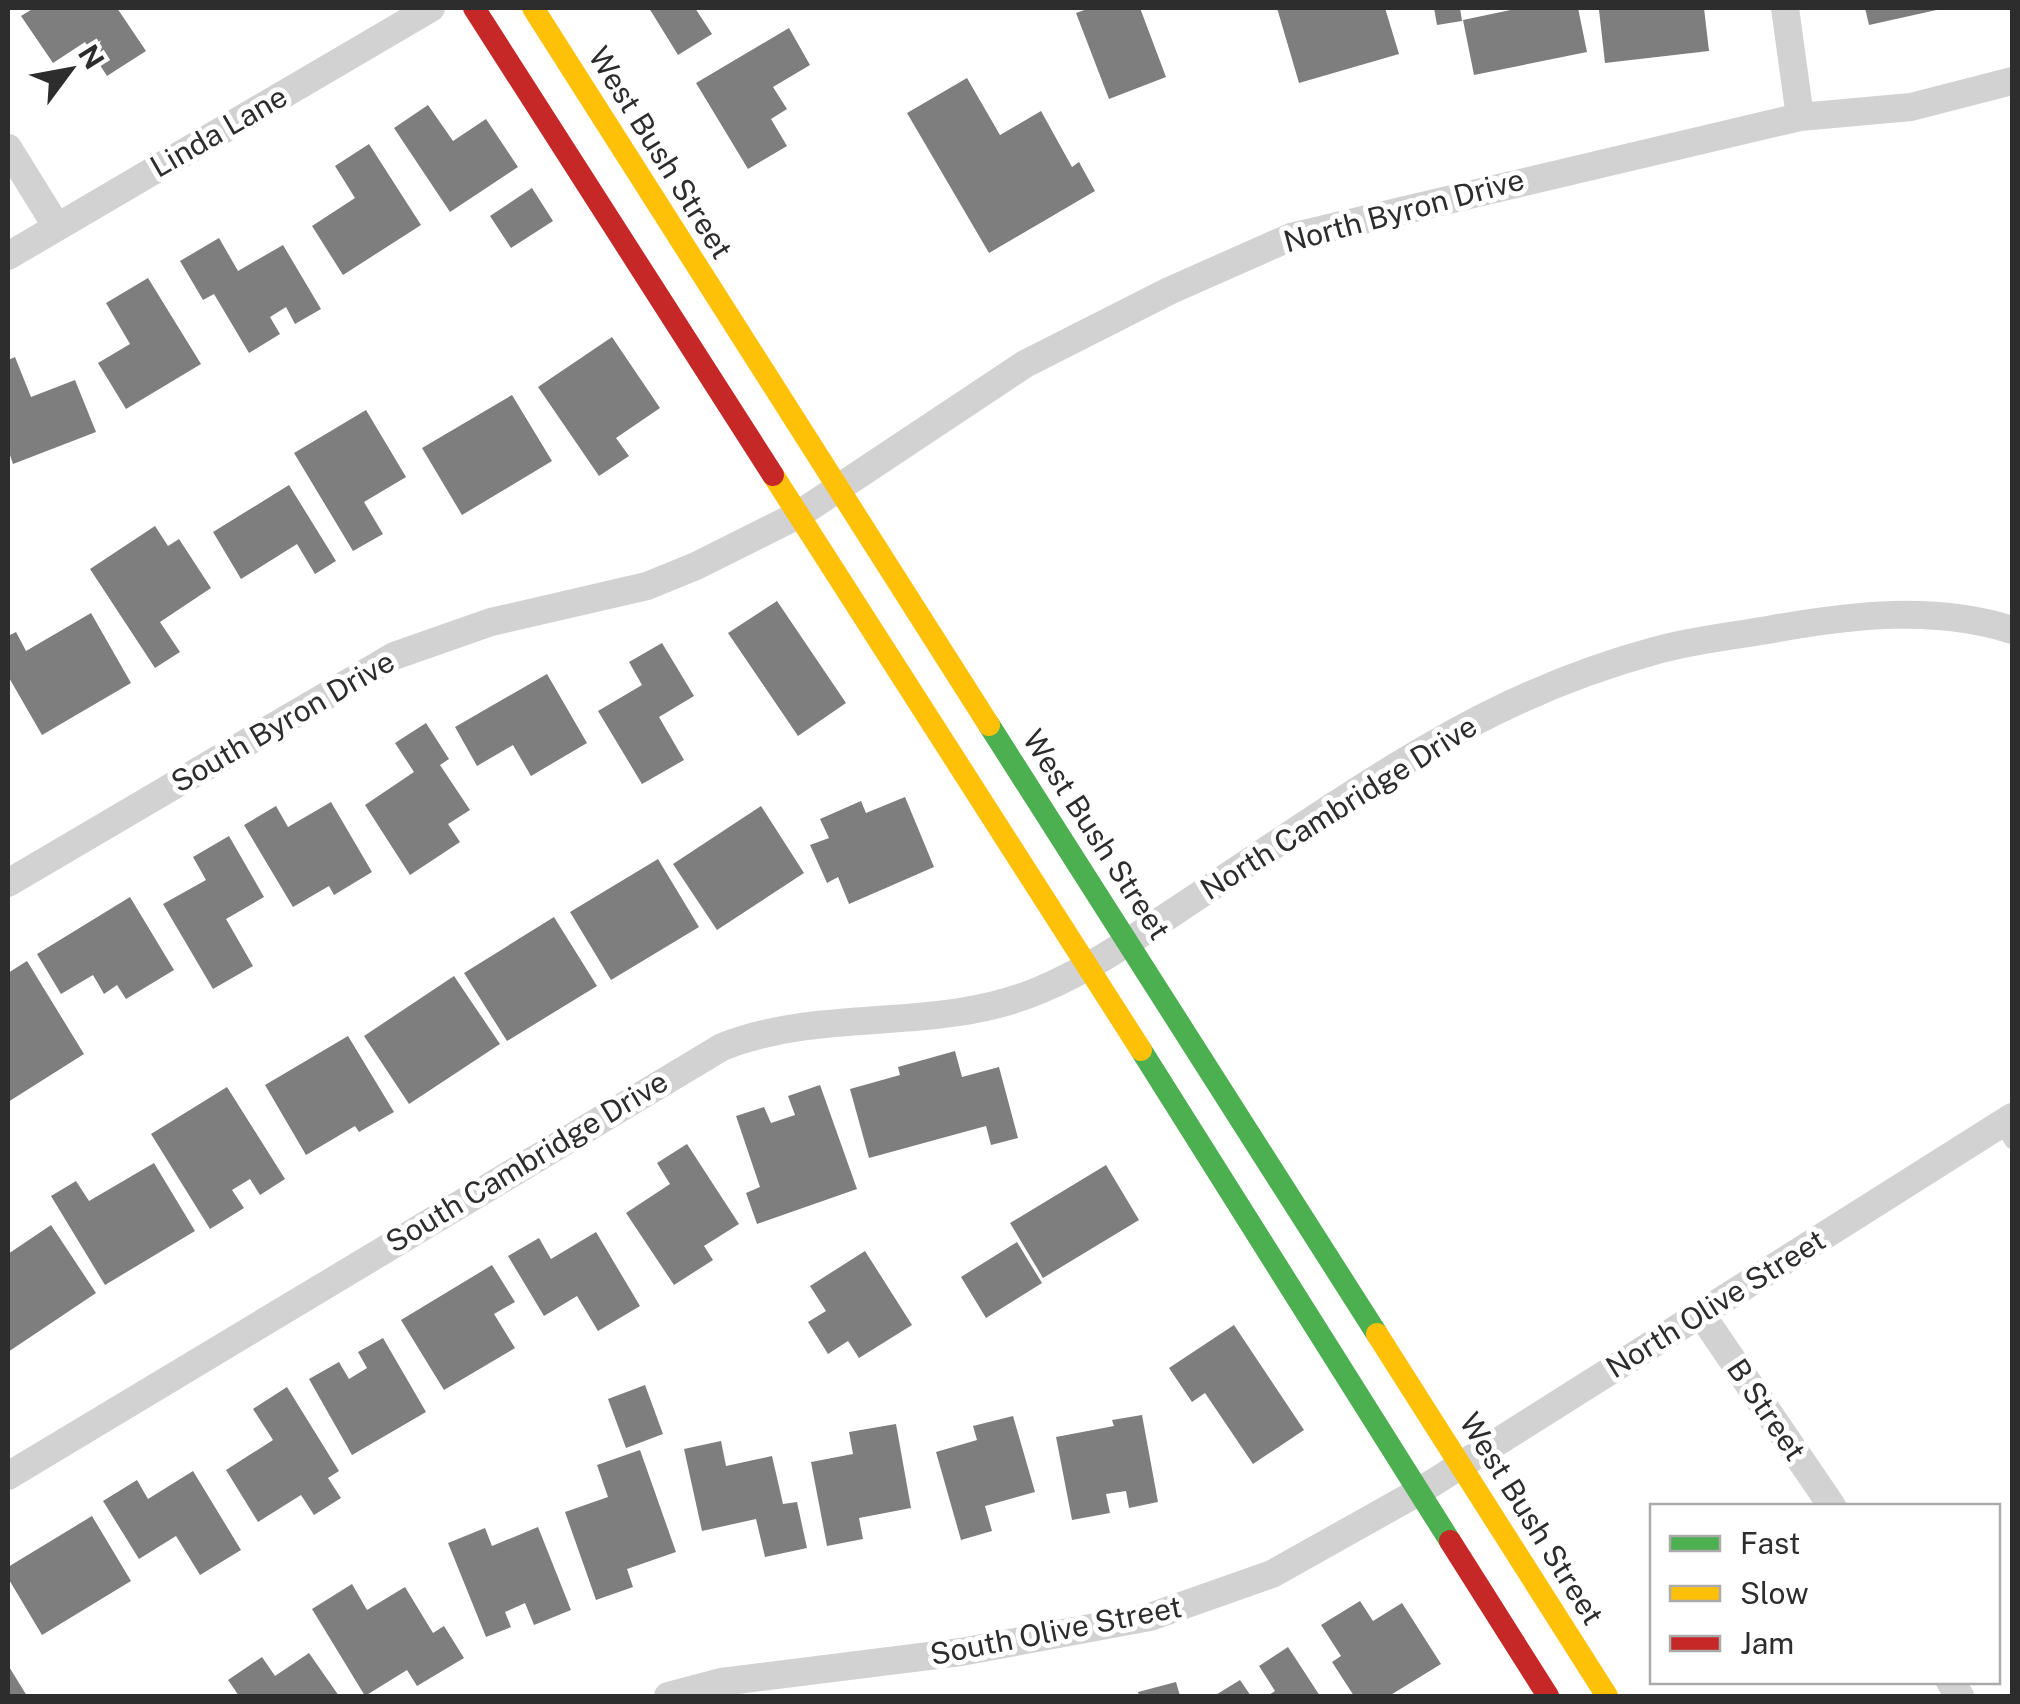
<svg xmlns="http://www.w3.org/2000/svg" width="2020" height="1704" font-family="'Public Sans',sans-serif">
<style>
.building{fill:#7e7e7e}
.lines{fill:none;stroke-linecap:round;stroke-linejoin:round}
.lane{stroke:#d2d2d2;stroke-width:14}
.street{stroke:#d2d2d2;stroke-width:28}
.fast{stroke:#4caf50;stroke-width:22}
.slow{stroke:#ffc107;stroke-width:22}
.jam{stroke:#c62828;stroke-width:22}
.labels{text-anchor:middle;stroke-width:10;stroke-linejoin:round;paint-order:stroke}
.street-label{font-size:30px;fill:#2d2d2d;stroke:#fff}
</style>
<rect width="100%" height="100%" fill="#fff"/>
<path class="building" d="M34 8H117L146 51 107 76 85 42 53 63 21 16Z
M649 8H695L712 34 678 55Z
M1090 8H1140L1166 77 1109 99 1076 13Z
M1277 8H1385L1399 54 1299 83Z
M1434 8H1460L1462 21 1437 25Z
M1520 8H1578L1587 52 1474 75 1463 20Z
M1624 8H1704L1709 51 1605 63 1599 10Z
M1865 8H1941V9L1869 25Z
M789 28 810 65 773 87 787 109 771 119 787 146 748 169 696 83Z
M967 78 1000 135 1041 111 1072 167 1079 162 1095 191 989 253 907 113Z
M428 105 453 141 486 119 518 167 450 212 394 128Z
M369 144 421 225 343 275 312 226 355 198 335 166Z
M532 188 553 221 511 248 490 216Z
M219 238 238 271 283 245 321 309 295 324 286 307 270 317 280 334 249 353 214 294 203 300 180 261Z
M148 278 201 364 126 409 98 363 130 344 106 303Z
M612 337 660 408 616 438 629 456 599 476 538 387Z
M15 357 31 397 75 380 96 432 13 464 8 449V360Z
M512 395 552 461 462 515 422 448Z
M366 410 406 477 364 502 383 534 353 551 294 453Z
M289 485 336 561 315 574 297 544 241 579 213 532Z
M155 526 168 546 179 539 211 588 160 622 180 652 155 668 90 569Z
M777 601 846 703 798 736 728 633Z
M91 613 131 683 42 735 8 676V636L16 632 26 651Z
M662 643 694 696 659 717 684 760 642 784 598 711 642 685 629 662Z
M547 674 587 743 531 776 513 745 477 766 455 727Z
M426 723 449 759 440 765 470 810 448 824 460 842 410 875 365 805 414 772 395 743Z
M905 797 934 867 849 904 838 877 827 883 810 845 829 838 820 819 861 801 866 813Z
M331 802 372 872 334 895 329 886 293 907 244 825 276 806 288 827Z
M761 806 804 873 717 930 673 864Z
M229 836 264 897 226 919 253 966 213 989 163 904 206 880 193 857Z
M658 859 699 927 611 980 570 912Z
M130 897 174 970 126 999 117 985 104 994 93 975 61 994 37 954Z
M554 917 597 986 507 1041 464 973Z
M27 961 84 1054 8 1102V973Z
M454 976 500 1044 409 1104 364 1036Z
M348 1036 394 1112 359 1132 355 1126 306 1155 265 1085Z
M955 1051 962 1077 999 1067 1018 1138 991 1145 986 1126 869 1158 850 1089 900 1075 898 1067Z
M820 1085 857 1189 757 1224 746 1193 760 1187 736 1116 764 1107 771 1123 795 1115 788 1096Z
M227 1087 285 1179 260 1195 250 1179 232 1190 244 1208 210 1229 151 1134Z
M687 1144 739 1224 704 1246 713 1260 674 1285 626 1213 670 1184 657 1163Z
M154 1163 195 1231 105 1285 51 1196 76 1181 89 1201Z
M1106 1165 1139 1220 1043 1278 1010 1223Z
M51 1225 96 1293 8 1352V1254Z
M596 1232 640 1306 598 1331 577 1296 544 1316 508 1256 539 1238 551 1259Z
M1017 1242 1042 1283 986 1318 961 1277Z
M865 1251 912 1325 859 1358 848 1341 828 1354 808 1322 826 1311 810 1286Z
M492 1265 515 1302 494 1314 515 1348 444 1390 401 1320Z
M1234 1325 1304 1430 1253 1464 1205 1393 1192 1402 1169 1368Z
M383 1338 426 1412 352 1455 309 1379 339 1362 349 1379 367 1368 358 1352Z
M645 1385 663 1434 626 1448 608 1399Z
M287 1387 339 1471 328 1478 341 1498 314 1515 301 1495 258 1522 226 1470 273 1440 253 1409Z
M1142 1415 1158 1502 1129 1508 1126 1491 1106 1494 1110 1513 1072 1520 1056 1437 1114 1426 1112 1420Z
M1013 1416 1035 1492 985 1506 992 1531 961 1540 936 1452 977 1440 973 1426Z
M896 1424 911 1508 859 1518 863 1539 827 1546 811 1462 853 1454 849 1432Z
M721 1441 726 1466 772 1456 783 1504 797 1502 807 1548 765 1557 756 1519 702 1531 684 1449Z
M640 1450 676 1552 627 1569 633 1587 596 1600 565 1512 608 1497 597 1465Z
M193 1471 241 1550 200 1575 176 1536 139 1559 103 1501 137 1480 148 1499Z
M92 1516 131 1581 42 1635 8 1578V1567Z
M538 1527 571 1610 534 1625 525 1603 505 1612 511 1627 486 1637 448 1543 485 1528 492 1546Z
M352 1584 367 1610 405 1587 433 1633 444 1626 464 1658 417 1686 407 1670 365 1696 312 1609Z
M1360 1601 1373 1621 1402 1603 1441 1664 1389 1696H1354L1332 1662 1341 1656 1321 1625Z
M1288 1647 1320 1696H1267L1275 1691 1259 1666Z
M309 1653 339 1696H239L228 1680 262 1657 275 1676Z
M8 1665 27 1696H8Z
M1240 1680 1251 1696H1214Z
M1176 1682 1180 1696H1139L1138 1692Z"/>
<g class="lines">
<path class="lane" d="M2001 1124 2012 1142"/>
<path class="street" d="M1785 8 1800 117
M8 148 57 227
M8 256 431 8
M8 883 394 656 491 622 647 586 696 566 798 515 1025 364 1169 291 1291 237 1800 117 1911 107 2012 81
M1701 1314 1832 1506
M8 1476 722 1047C825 1006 937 1034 1040 990 1088 970 1133 939 1177 910 1261 855 1344 796 1431 746 1499 706 1577 672 1654 651 1692 640 1734 636 1773 629 1851 615 1936 605 2012 630
M1950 1682 1960 1696
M668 1696 721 1682 961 1652 1150 1617 1272 1574 1420 1491 2012 1117"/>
<path class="fast" d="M989 725 1377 1334
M1141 1050 1450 1541"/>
<path class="slow" d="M533 8 989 725
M773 475 1141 1050
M1377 1334 1607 1696"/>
<path class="jam" d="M474 8 773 475
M1450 1541 1548 1696"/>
</g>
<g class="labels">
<g class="street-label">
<text transform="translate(219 132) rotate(-30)" y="10">Linda Lane</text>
<text transform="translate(660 153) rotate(58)" y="10">West Bush Street</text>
<text transform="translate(1404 211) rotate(-15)" y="10">North Byron Drive</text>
<text transform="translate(283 722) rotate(-30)" y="10">South Byron Drive</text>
<text transform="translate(1339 808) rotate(-32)" y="10">North Cambridge Drive</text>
<text transform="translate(1096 835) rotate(57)" y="10">West Bush Street</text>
<text transform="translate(527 1162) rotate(-31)" y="10">South Cambridge Drive</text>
<text transform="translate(1716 1304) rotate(-32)" y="10">North Olive Street</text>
<text transform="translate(1766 1410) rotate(56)" y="10">B Street</text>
<text transform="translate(1531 1519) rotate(58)" y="10">West Bush Street</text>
<text transform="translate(1056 1631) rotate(-11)" y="10">South Olive Street</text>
</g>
</g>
<rect width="2020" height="1704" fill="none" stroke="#2d2d2d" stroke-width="20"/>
<rect x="1650" y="1504" width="350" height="180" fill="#ffffff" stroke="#ababab" stroke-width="2.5"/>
<rect x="1670" y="1536" width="50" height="15" fill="#4caf50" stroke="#ababab" stroke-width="2.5"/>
<text x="1740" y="1554" font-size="30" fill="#2d2d2d">Fast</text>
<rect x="1670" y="1586" width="50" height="15" fill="#ffc107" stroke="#ababab" stroke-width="2.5"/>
<text x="1740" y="1604" font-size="30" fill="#2d2d2d">Slow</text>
<rect x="1670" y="1636" width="50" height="15" fill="#c62828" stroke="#ababab" stroke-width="2.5"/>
<text x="1740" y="1654" font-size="30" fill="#2d2d2d">Jam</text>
<g transform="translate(70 70) rotate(58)" stroke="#ffffff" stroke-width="8" paint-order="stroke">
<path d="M0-8L18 38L0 25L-18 38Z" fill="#2d2d2d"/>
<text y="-15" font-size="28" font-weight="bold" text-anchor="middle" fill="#2d2d2d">N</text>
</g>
</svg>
